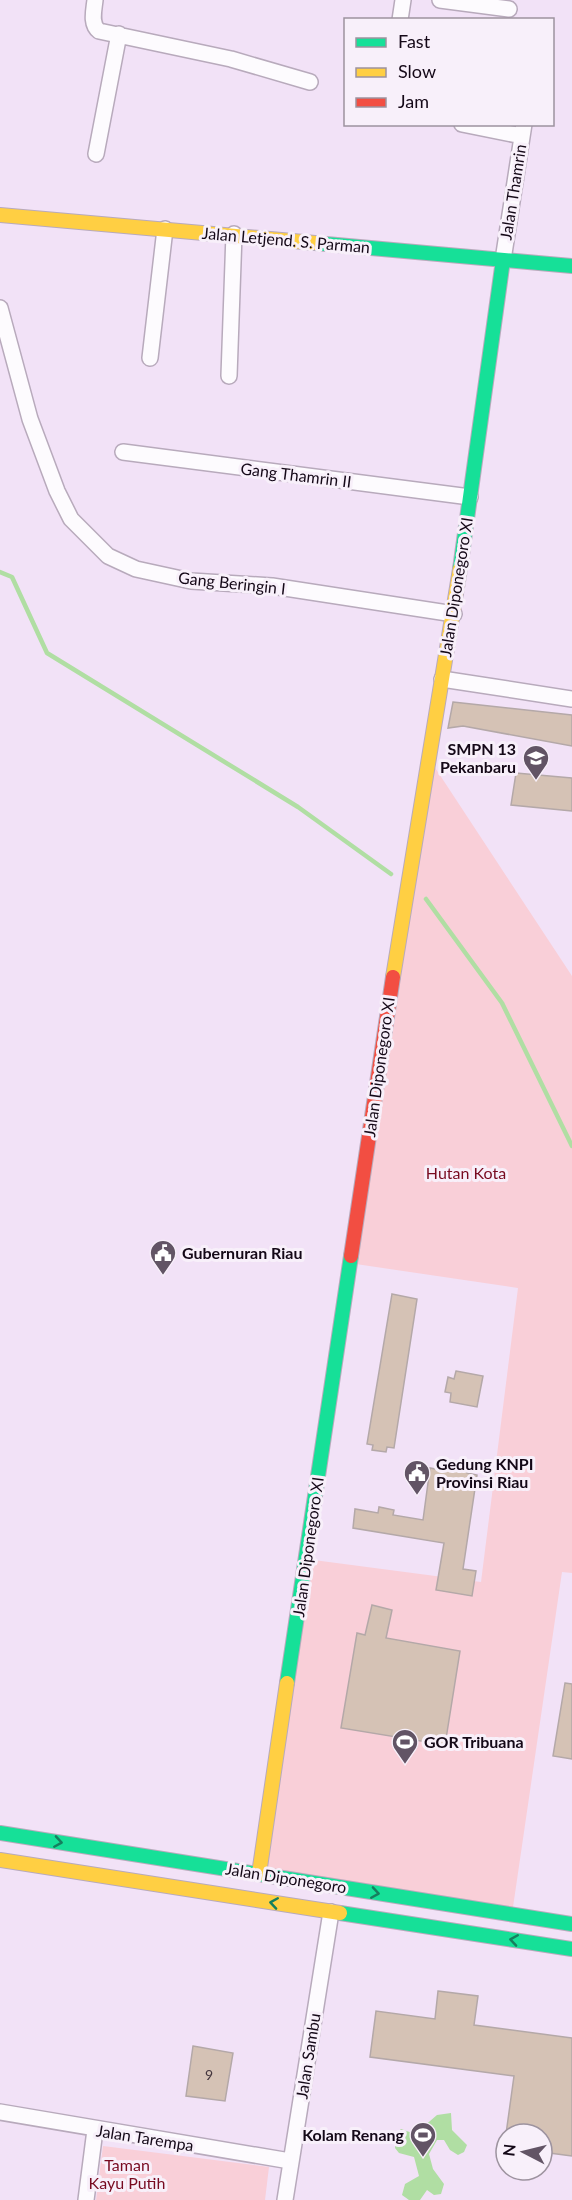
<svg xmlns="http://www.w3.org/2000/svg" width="572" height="2200" font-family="Lato,sans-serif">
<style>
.green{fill:#f9cfd8}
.water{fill:#b0dea3}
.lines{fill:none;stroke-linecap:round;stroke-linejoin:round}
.stream{stroke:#b0dea3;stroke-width:4.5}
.building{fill:#d5c2b5;stroke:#b4a8a8;stroke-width:1.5}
.street-casing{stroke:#b8aabc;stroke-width:18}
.fast-casing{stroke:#b8aabc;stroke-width:16}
.slow-casing{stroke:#b8aabc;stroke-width:16}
.jam-casing{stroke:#b8aabc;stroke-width:16}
.street{stroke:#fdfbfe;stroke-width:15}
.fast{stroke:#16e098;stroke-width:14}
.slow{stroke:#ffcf43;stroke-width:14}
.jam{stroke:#f24e42;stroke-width:14}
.oneway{stroke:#157f5e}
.labels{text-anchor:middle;stroke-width:6;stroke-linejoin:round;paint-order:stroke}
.number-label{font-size:14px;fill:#44363e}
.street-label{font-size:16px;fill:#140817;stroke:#f8f0fa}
.poi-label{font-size:16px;font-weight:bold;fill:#140817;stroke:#f8f0fa;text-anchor:start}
.park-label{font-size:16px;fill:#780a20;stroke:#f8f0fa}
</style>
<rect width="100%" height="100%" fill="#f2e2f7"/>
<path class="green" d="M430 760 572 976V1573L562 1572 512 1914 259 1873 306 1559 481 1582 518 1288 349 1263Z
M103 2146 269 2167 265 2200H96Z"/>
<path class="water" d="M451 2113 452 2130 467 2145 464 2152 458 2155 450 2150 444 2140H437L429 2154 433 2169 444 2184 441 2194 434 2195 427 2190 420 2200H409L402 2195 405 2184 419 2176 414 2157 399 2153 395 2148 396 2134 401 2129 415 2134 437 2115Z"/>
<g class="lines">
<path class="stream" d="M0 572 12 577 47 653 298 807 391 874
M426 899 502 1003 572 1146"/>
</g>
<path class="building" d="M453 702 572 715V746L463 726 448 728Z
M516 773 572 778V811L511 805Z
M392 1294 417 1299 394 1448 387 1447 386 1452 372 1450 373 1445 367 1444Z
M456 1371 483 1376 477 1407 450 1402 451 1393 445 1392 448 1377 454 1379Z
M446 1463 468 1466 467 1473 477 1475 463 1569 476 1571 472 1596 436 1590 444 1543 353 1528 355 1509 378 1513 379 1507 394 1510 393 1515 423 1520 430 1468 445 1471Z
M372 1605 392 1610 386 1638 460 1651 445 1745 341 1728 357 1633 365 1635Z
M565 1683 572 1684V1759L553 1756Z
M438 1991 478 1996 474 2025 572 2038V2156L542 2152V2134H506L514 2076 370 2057 376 2011 435 2019Z
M193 2046 233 2053 225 2101 186 2096Z"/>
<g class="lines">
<g class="street-casing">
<path id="street" d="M95 0C94 10 90 24 99 31L231 59 310 82
M440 0 509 9
M400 20 403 0
M462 124 522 136
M96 154 119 34
M503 260 524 124
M0 308 30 419 57 491 71 519 108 556 136 569 191 581 272 586 454 614
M150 358 165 229
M229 376 234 234
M123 452 470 497
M442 679 572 699
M0 2112 290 2161
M86 2200 95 2130
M285 2200 331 1912"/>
</g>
<g class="fast-casing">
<path id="fast" d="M315 243 572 266
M460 569 503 260
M287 1683 351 1256
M0 1833 572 1924
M340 1913 572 1949"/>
</g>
<g class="slow-casing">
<path id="slow" d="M0 215 315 243
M393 977 460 569
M0 1860 340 1913
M259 1874 287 1683"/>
</g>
<g class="jam-casing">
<path id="jam" d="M351 1256 393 977"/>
</g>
<use href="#street" class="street"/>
<use href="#fast" class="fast"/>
<use href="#slow" class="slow"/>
<use href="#jam" class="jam"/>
</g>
<defs><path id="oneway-chevron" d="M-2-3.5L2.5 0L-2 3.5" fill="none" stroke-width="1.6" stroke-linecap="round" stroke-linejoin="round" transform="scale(1.5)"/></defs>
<g class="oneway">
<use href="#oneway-chevron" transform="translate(58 1842) rotate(9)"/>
<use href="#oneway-chevron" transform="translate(375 1893) rotate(9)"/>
<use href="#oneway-chevron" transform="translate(274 1903) rotate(-171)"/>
<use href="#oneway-chevron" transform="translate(514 1940) rotate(-171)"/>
</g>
<defs>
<g id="school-pin" transform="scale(1.35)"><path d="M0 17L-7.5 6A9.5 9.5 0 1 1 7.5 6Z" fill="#625465" stroke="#f8f0fa"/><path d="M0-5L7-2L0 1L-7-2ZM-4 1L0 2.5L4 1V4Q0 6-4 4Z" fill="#fff"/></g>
<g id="civic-pin" transform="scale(1.35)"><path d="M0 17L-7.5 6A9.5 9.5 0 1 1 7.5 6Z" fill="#625465" stroke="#f8f0fa"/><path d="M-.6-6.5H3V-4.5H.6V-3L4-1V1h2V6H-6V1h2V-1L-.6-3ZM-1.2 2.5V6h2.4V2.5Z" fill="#fff"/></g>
<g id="stadium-pin" transform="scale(1.35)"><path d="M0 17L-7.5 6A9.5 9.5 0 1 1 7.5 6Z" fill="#625465" stroke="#f8f0fa"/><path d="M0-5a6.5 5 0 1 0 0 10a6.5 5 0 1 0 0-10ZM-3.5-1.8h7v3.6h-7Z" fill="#fff"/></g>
</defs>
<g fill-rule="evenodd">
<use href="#school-pin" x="536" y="758"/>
<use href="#civic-pin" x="163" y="1253"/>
<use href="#civic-pin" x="417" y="1473"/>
<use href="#stadium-pin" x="405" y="1742"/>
<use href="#stadium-pin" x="423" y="2135"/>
</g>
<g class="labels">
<g class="number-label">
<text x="209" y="2080">9</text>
</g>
<g class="street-label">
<text transform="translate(513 192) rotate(-81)" y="6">Jalan Thamrin</text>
<text transform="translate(286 240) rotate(5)" y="6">Jalan Letjend. S. Parman</text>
<text transform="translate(296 475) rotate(7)" y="6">Gang Thamrin II</text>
<text transform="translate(232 583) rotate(6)" y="6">Gang Beringin I</text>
<text transform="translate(456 587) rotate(-81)" y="6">Jalan Diponegoro XI</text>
<text transform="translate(379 1067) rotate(-82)" y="6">Jalan Diponegoro XI</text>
<text transform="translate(308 1547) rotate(-82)" y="6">Jalan Diponegoro XI</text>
<text transform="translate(286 1878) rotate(9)" y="6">Jalan Diponegoro</text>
<text transform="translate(308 2056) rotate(-81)" y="6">Jalan Sambu</text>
<text transform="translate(145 2138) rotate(9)" y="6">Jalan Tarempa</text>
</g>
<g class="poi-label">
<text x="516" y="755" text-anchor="end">SMPN 13<tspan x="516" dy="18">Pekanbaru</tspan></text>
<text x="182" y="1259">Gubernuran Riau</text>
<text x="436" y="1470">Gedung KNPI<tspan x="436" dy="18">Provinsi Riau</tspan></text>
<text x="424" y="1748">GOR Tribuana</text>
<text x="404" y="2141" text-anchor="end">Kolam Renang</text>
</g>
<g class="park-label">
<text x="466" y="1179">Hutan Kota</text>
<text x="127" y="2171">Taman<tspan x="127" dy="18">Kayu Putih</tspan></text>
</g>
</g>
<rect x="344" y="18" width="210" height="108" fill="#f8f0fa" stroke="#9d939f" stroke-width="1.5"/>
<rect x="356" y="38" width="30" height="9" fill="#16e098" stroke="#9d939f" stroke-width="1.5"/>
<text x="398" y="48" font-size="18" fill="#140817">Fast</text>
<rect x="356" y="68" width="30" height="9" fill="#ffcf43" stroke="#9d939f" stroke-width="1.5"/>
<text x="398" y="78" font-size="18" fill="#140817">Slow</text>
<rect x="356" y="98" width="30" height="9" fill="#f24e42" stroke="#9d939f" stroke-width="1.5"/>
<text x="398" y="108" font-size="18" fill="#140817">Jam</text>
<g transform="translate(524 2152) rotate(277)"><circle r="28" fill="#f8f0fa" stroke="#9d939f" stroke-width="1.5"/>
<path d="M0-4.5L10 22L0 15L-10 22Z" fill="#625465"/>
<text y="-9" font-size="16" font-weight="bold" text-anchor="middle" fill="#140817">N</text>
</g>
</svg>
